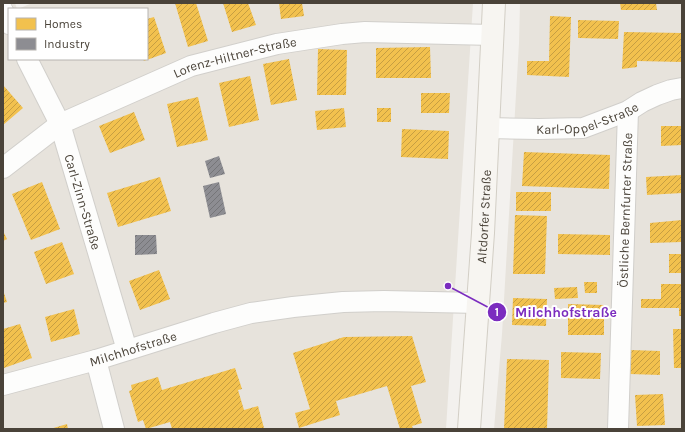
<svg xmlns="http://www.w3.org/2000/svg" width="685" height="432" font-family="Karla,sans-serif">
<style>
.residential{fill:#e7e3dc}
.homes{fill:url(#homes-hatch)}
.industry{fill:url(#industry-hatch)}
.lines{fill:none;stroke-linecap:round;stroke-linejoin:round}
.minor-casing{stroke:#d1cfcb;stroke-width:22}
.secondary-casing{stroke:#d2cec5;stroke-width:24}
.minor{stroke:#fdfdfc;stroke-width:20}
.secondary{stroke:#f7f5f1;stroke-width:22}
.labels{text-anchor:middle;stroke-width:4;stroke-linejoin:round;paint-order:stroke}
.street-label{font-size:13px;fill:#4a4339;stroke:#fff}
.leader{fill:none;stroke:#7b2cbf;stroke-width:1.5}
.callout-dot{fill:#7b2cbf;stroke:#fff;stroke-width:1.5}
.mark-label{font-size:12px;text-anchor:middle;font-weight:bold;fill:#fff}
.callout-label{font-size:14px;text-anchor:middle;font-weight:bold;fill:#7b2cbf;stroke:#fff;stroke-width:4;stroke-linejoin:round;paint-order:stroke}
</style>
<defs>
<pattern id="homes-hatch" width="6" height="6" patternUnits="userSpaceOnUse"><rect width="6" height="6" fill="#f2c14e"/><path d="M-1 1l2-2M0 6l6-6M5 7l2-2" fill="none" stroke="#c69e42"/></pattern>
<pattern id="industry-hatch" width="6" height="6" patternUnits="userSpaceOnUse"><rect width="6" height="6" fill="#8d8d92"/><path d="M-1 1l2-2M0 6l6-6M5 7l2-2" fill="none" stroke="#757578"/></pattern>
</defs>
<rect width="100%" height="100%" fill="#f3f1ee"/>
<path class="residential" d="M3 3H15L17 9H9V59H147V9H18L32 3H473L446 429H3Z
M520 3H682V429H494L502 334 519 43Z"/>
<path class="homes" d="M175 3H196L208 41 188 47Z
M223 3H248L256 25 232 32Z
M279 3H302L304 16 281 19Z
M620 3H656L657 10H621Z
M550 16 571 17 569 77 527 75V61H549Z
M154 17 166 53 144 61 143 59H147V19Z
M578 20 619 21 618 39 578 38Z
M624 32 682 33V62L637 61V67L622 69Z
M430 47 431 78H376V48Z
M318 49 347 50 346 95H317Z
M289 59 297 100 271 105 263 64Z
M250 76 259 120 229 127 219 83Z
M3 85 23 108 3 125Z
M421 93H450L449 113H421Z
M198 97 208 140 177 147 167 104Z
M344 108 346 127 317 130 315 111Z
M377 108H391V122H377Z
M134 112 145 140 110 153 99 126Z
M661 126H682V145L661 146Z
M402 129 449 131 448 159 401 157Z
M524 152 610 155 609 189 522 186Z
M682 175V193L647 195 646 177Z
M160 177 171 211 118 227 107 193Z
M42 182 60 229 31 240 12 194Z
M516 192H551V211H516Z
M515 215 547 216 545 274H513Z
M682 220V242L650 243V223Z
M3 231 7 239 3 241Z
M558 234 610 235V255L558 254Z
M62 242 74 274 46 284 34 252Z
M669 254H682V273H669Z
M159 270 170 299 140 310 129 281Z
M584 282H597V293H585Z
M661 284H682V316H679V308H641V299H661Z
M577 287 578 298 555 299 554 288Z
M3 290 7 302 3 303Z
M513 298 547 299 546 326 512 325Z
M568 304 604 305V335H568Z
M74 309 80 334 51 342 45 317Z
M20 324 32 358 4 368 3 329Z
M673 329H682V368H674Z
M412 336 426 382 411 386 422 423 412 426 413 429H400L387 386 336 401 340 415 299 428 295 413 310 409 293 353 344 337Z
M631 350 660 351V375L630 374Z
M561 352 601 353 600 379 561 378Z
M507 359 549 360 547 429H504Z
M235 368 242 389 238 390 244 410 258 406 264 428 260 429H172L170 422 146 429 143 420 138 422 129 391 132 390 131 385 158 377 162 390Z
M663 394 665 425 637 426 635 395Z
M67 424 68 429H50Z"/>
<path class="industry" d="M219 156 225 174 210 178 205 161Z
M219 182 226 214 210 218 203 186Z
M135 235H156L157 254 135 255Z"/>
<g class="lines">
<g class="minor-casing">
<g id="minor">
<path d="M3 11 9 24"/>
<path id="s1" d="M27 59 60 124 127 350"/>
<path id="s2" d="M488 128 539 129 583 128 628 111 642 102 657 95 671 90 682 88"/>
<path id="s3" d="M3 168 60 124 191 66 277 44 342 34 365 32 493 35"/>
<path d="M96 360 114 429"/>
<path id="s4" d="M3 385 96 360 214 323 251 313 293 307 343 302 384 301 479 303"/>
<path id="s5" d="M618 429 628 111"/>
</g>
</g>
<g class="secondary-casing">
<g id="secondary">
<path id="s6" d="M469 429 483 233 494 3"/>
</g>
</g>
<use href="#minor" class="minor"/>
<use href="#secondary" class="secondary"/>
</g>
<g class="labels">
<g class="street-label">
<text dy="5" stroke="none"><textPath href="#s3" startOffset="260">Lorenz-Hiltner-Straße</textPath></text>
<text dy="5" stroke="none"><textPath href="#s2" startOffset="101">Karl-Oppel-Straße</textPath></text>
<text dy="5" stroke="none"><textPath href="#s1" startOffset="154">Carl-Zinn-Straße</textPath></text>
<text dy="5" stroke="none"><textPath href="#s5" startOffset="219">Östliche Bernfurter Straße</textPath></text>
<text dy="5" stroke="none"><textPath href="#s6" startOffset="213">Altdorfer Straße</textPath></text>
<text dy="5" stroke="none"><textPath href="#s4" startOffset="135">Milchhofstraße</textPath></text>
</g>
</g>
<path class="leader" d="M448 286L497 312"/>
<g class="callout-dot">
<circle cx="448" cy="286" r="4"/>
<circle cx="497" cy="312" r="10"/>
</g>
<g class="mark-label">
<text x="497" y="316">1</text>
</g>
<g class="callout-label">
<text x="566" y="317">Milchhofstraße</text>
</g>
<rect width="685" height="432" fill="none" stroke="#4a4339" stroke-width="8"/>
<rect x="8" y="8" width="140" height="52" fill="#ffffff" stroke="#b7b4b0"/>
<rect x="16" y="18" width="20" height="12" fill="#f2c14e" stroke="#b7b4b0"/>
<text x="44" y="28" font-size="12" fill="#4a4339">Homes</text>
<rect x="16" y="38" width="20" height="12" fill="#8d8d92" stroke="#b7b4b0"/>
<text x="44" y="48" font-size="12" fill="#4a4339">Industry</text>
</svg>
